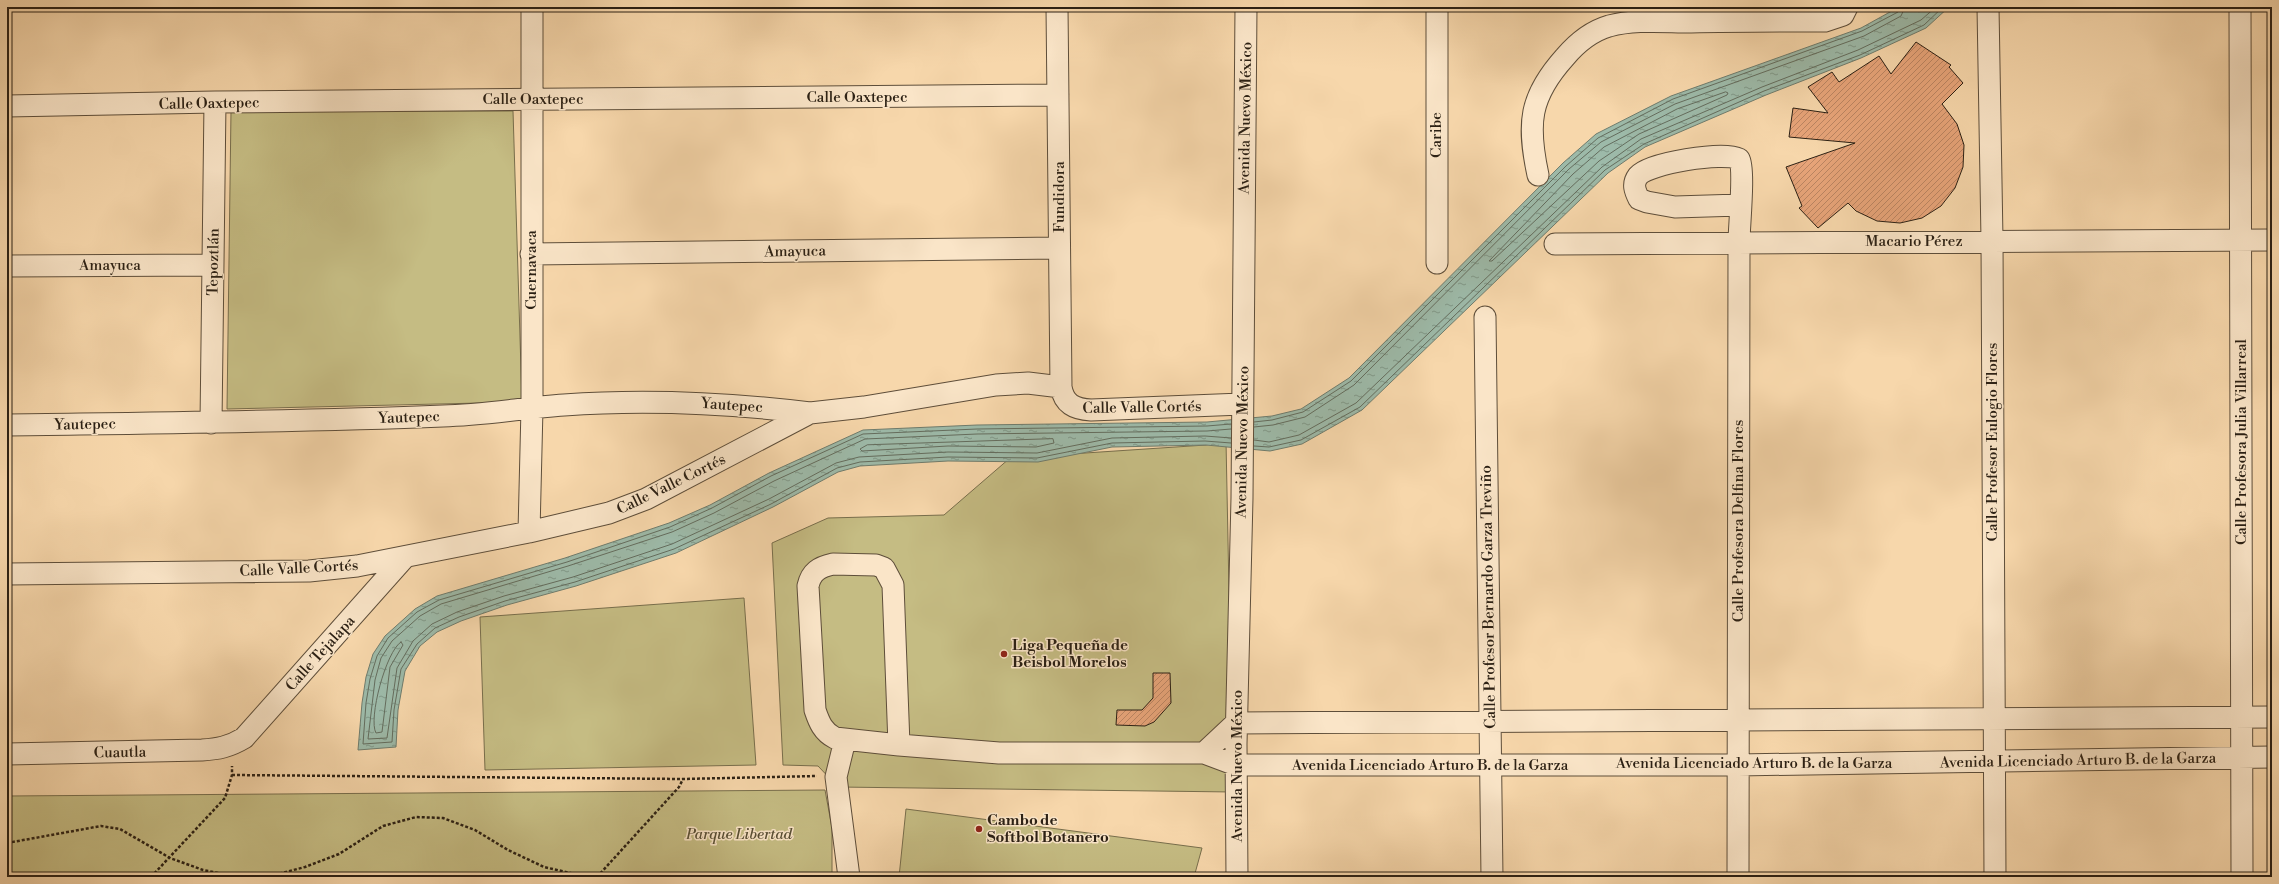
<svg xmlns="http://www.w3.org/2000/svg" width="2279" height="884" font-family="'Libre Bodoni',serif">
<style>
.green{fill:#c5bc83;stroke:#786e4c}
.water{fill:url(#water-ripples);stroke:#6f7c6d}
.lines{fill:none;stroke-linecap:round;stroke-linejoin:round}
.shore{stroke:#646d5e;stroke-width:1}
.building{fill:url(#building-hatch);stroke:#2b2014}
.minor-casing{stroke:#5e4e3a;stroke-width:23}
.path{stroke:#2b2014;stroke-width:2.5;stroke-dasharray:3 2;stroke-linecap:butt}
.minor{stroke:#fae5c8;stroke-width:21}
.poi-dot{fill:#8f2418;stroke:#fae5c8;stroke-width:1.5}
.labels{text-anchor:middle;stroke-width:3;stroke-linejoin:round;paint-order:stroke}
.street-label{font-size:15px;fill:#2b2014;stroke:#fae5c8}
.poi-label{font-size:15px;font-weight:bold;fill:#2b2014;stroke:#fae5c8;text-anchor:start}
.park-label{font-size:15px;font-style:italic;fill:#594f35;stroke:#fae5c8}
</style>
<defs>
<pattern id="water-ripples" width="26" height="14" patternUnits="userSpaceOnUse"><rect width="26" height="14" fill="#9dbaa9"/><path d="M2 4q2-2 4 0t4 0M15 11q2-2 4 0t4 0" fill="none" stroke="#809788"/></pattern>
<pattern id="building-hatch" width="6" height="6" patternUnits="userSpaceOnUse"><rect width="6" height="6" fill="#e7a479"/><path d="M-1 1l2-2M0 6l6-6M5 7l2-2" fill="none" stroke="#bb8562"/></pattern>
</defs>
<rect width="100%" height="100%" fill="#f7d7ab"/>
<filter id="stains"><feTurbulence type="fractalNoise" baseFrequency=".005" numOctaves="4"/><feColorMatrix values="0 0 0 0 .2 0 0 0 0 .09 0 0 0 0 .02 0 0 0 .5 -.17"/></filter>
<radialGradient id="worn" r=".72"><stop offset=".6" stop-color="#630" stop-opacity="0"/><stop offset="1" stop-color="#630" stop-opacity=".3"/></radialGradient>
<path class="green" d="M231 111H513L522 402 227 409Z
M1226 441 1233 792 838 787 818 766 783 765 772 543 828 518 944 515 1010 458 1206 445Z
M744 598 756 765 485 770 480 617Z
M825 790 832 828V877H7V796Z
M906 809 1202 848 1194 877H899Z"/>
<path class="water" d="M1899 7H1949L1926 28 1861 58 1766 95 1645 147 1608 173 1362 410 1302 444 1270 451 1206 445 1112 447 1038 462 948 461 860 466 838 472 773 507 676 553 576 586 507 605 461 621 437 632 420 646 405 671 398 710 396 747 358 750 362 703 366 677 373 654 385 636 415 609 437 596 565 558 669 523 710 505 769 473 863 430 977 425 1207 422 1272 416 1301 409 1349 378 1563 163 1596 134 1671 96 1861 28Z"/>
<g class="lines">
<path class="shore" d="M1726 92 1728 93 1727 95 1639 134 1599 161 1492 261H1489L1573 174 1604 147 1677 109Z
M1254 422 1272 420 1303 412 1351 381 1566 166 1598 138 1673 99 1862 31 1898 12 1900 7
M1254 427 1273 425 1305 417 1354 385 1569 169 1601 142 1675 104 1864 36 1901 16 1905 7
M1231 438 1205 436 1112 438 1037 453 948 452 859 457 836 463 769 499 672 544 573 577 504 596 457 612 432 624 413 641 397 668 387 738 368 739 375 680 381 658 392 641 420 616 441 604 568 566 672 532 714 513 774 481 865 439 977 434 1207 431 1231 429
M1053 439 1054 443 1036 447 948 446 862 451 860 449 867 445Z
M1254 440 1269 442 1299 435 1356 403 1602 167 1641 139 1762 87 1858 50 1921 20 1936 7
M1231 443 1205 441 1112 443 1037 458 948 457 860 462 837 468 771 504 674 549 575 582 505 601 459 617 435 628 417 644 401 669 394 710 392 742 363 744 366 703 370 679 377 656 388 638 417 612 439 600 567 562 670 527 712 508 771 476 863 434 977 429 1207 426 1231 424
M1254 446 1269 447 1301 440 1360 407 1605 170 1644 144 1764 91 1860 55 1924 25 1943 7
M401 642 403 645 390 667 382 732 376 733C368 719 386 651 401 642Z"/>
</g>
<path class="building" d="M1916 42 1951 65 1949 67 1963 83 1942 104 1957 124 1964 145 1963 167 1955 188 1941 206 1922 218 1900 223 1877 221 1856 211 1848 203 1818 228 1799 208 1802 206 1786 167 1855 143 1789 137 1793 108 1828 113 1808 87 1832 72 1839 82 1879 56 1891 74Z
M1153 673H1170L1171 703 1154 722 1145 726 1116 725 1117 710H1142L1153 698Z"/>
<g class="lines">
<g class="minor-casing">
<path id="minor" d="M1057 7 1061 387C1064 404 1074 409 1091 410L1242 404
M1988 7 1992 240 1995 877
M2240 7 2242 877
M7 106 215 102 1058 95
M1538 175C1527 124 1529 97 1565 57 1576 44 1592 31 1609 26 1635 19 1664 22 1691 22 1736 21 1780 21 1825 21L1843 15 1847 7
M1555 244 2272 240
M531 254 1059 248
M1437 263V7
M7 266 213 265
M1485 317 1492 877
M211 423 215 102
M7 425C152 423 298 422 443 416 484 415 523 408 564 405 646 399 728 403 810 413
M529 532 532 408V7
M833 564 876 565 884 568 893 585 899 745 835 738C823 732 819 722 815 710L808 586C811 572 819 567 833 564Z
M7 574 309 571 357 566 529 532 609 513 646 499 810 413 864 407 996 385 1028 383 1061 387
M845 740 836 777 849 877
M899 745 999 753H1204L1236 765H1738L2272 757
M1204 753 1236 723 2272 717
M7 754 202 750C218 749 229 747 244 738L405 557
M1237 877 1236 744 1242 498 1246 7
M1738 877 1739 242C1739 227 1745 169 1739 159 1723 151 1649 163 1638 176 1632 184 1635 191 1639 199L1647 202 1675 207 1740 205"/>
</g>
<path class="path" d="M232 775 683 779 817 776
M7 843 101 826 120 829 170 858 203 870 239 877 270 876 305 867 339 854 383 826 416 817 443 818 475 830 508 850 544 867 588 877
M151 877 225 798 232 775V766
M597 877 679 787 683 779"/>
<use href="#minor" class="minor"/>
</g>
<g class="poi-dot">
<circle cx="1004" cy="654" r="4"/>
<circle cx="979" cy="829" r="4"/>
</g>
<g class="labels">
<g class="street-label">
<text x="857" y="102">Calle Oaxtepec</text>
<text x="533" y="104">Calle Oaxtepec</text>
<text transform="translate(209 103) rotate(-1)" y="5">Calle Oaxtepec</text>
<text transform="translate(1245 118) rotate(-89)" y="5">Avenida Nuevo México</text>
<text transform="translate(1436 135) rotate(-90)" y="5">Caribe</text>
<text transform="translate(1059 197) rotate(-90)" y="5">Fundidora</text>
<text x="1914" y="246">Macario Pérez</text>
<text transform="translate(795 251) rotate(-1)" y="5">Amayuca</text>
<text transform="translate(213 262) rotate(-89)" y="5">Tepoztlán</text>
<text x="110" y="270">Amayuca</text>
<text transform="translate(531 270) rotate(-90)" y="5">Cuernavaca</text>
<text transform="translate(732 405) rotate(4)" y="5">Yautepec</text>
<text transform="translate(1142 407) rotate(-1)" y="5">Calle Valle Cortés</text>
<text transform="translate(409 417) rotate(-2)" y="5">Yautepec</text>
<text transform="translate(85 424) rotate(-1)" y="5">Yautepec</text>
<text transform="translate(1242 442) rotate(-89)" y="5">Avenida Nuevo México</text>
<text transform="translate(1992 442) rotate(-90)" y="5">Calle Profesor Eulogio Flores</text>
<text transform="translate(2241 442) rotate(-90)" y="5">Calle Profesora Julia Villarreal</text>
<text transform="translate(671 484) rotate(-26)" y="5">Calle Valle Cortés</text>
<text transform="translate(1738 521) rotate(-90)" y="5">Calle Profesora Delfina Flores</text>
<text transform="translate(299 568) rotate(-3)" y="5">Calle Valle Cortés</text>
<text transform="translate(1488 597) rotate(-91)" y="5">Calle Profesor Bernardo Garza Treviño</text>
<text transform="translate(320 653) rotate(-48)" y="5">Calle Tejalapa</text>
<text transform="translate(120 752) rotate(-1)" y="5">Cuautla</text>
<text transform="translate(2078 760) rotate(-1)" y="5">Avenida Licenciado Arturo B. de la Garza</text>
<text x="1754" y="768">Avenida Licenciado Arturo B. de la Garza</text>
<text x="1430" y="770">Avenida Licenciado Arturo B. de la Garza</text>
<text transform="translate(1237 766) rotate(-90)" y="5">Avenida Nuevo México</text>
</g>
<g class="poi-label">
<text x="1012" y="650">Liga Pequeña de<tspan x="1012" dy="17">Beisbol Morelos</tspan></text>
<text x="987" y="825">Cambo de<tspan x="987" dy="17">Softbol Botanero</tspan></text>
</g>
<g class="park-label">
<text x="739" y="839">Parque Libertad</text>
</g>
</g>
<rect width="2279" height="884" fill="none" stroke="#f7d7ab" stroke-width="24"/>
<rect x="8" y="8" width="2263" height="868" fill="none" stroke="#2b2014" stroke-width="2"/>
<rect x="12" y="12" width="2255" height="860" fill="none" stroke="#2b2014"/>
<rect width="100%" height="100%" filter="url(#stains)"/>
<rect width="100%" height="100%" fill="url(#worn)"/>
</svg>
